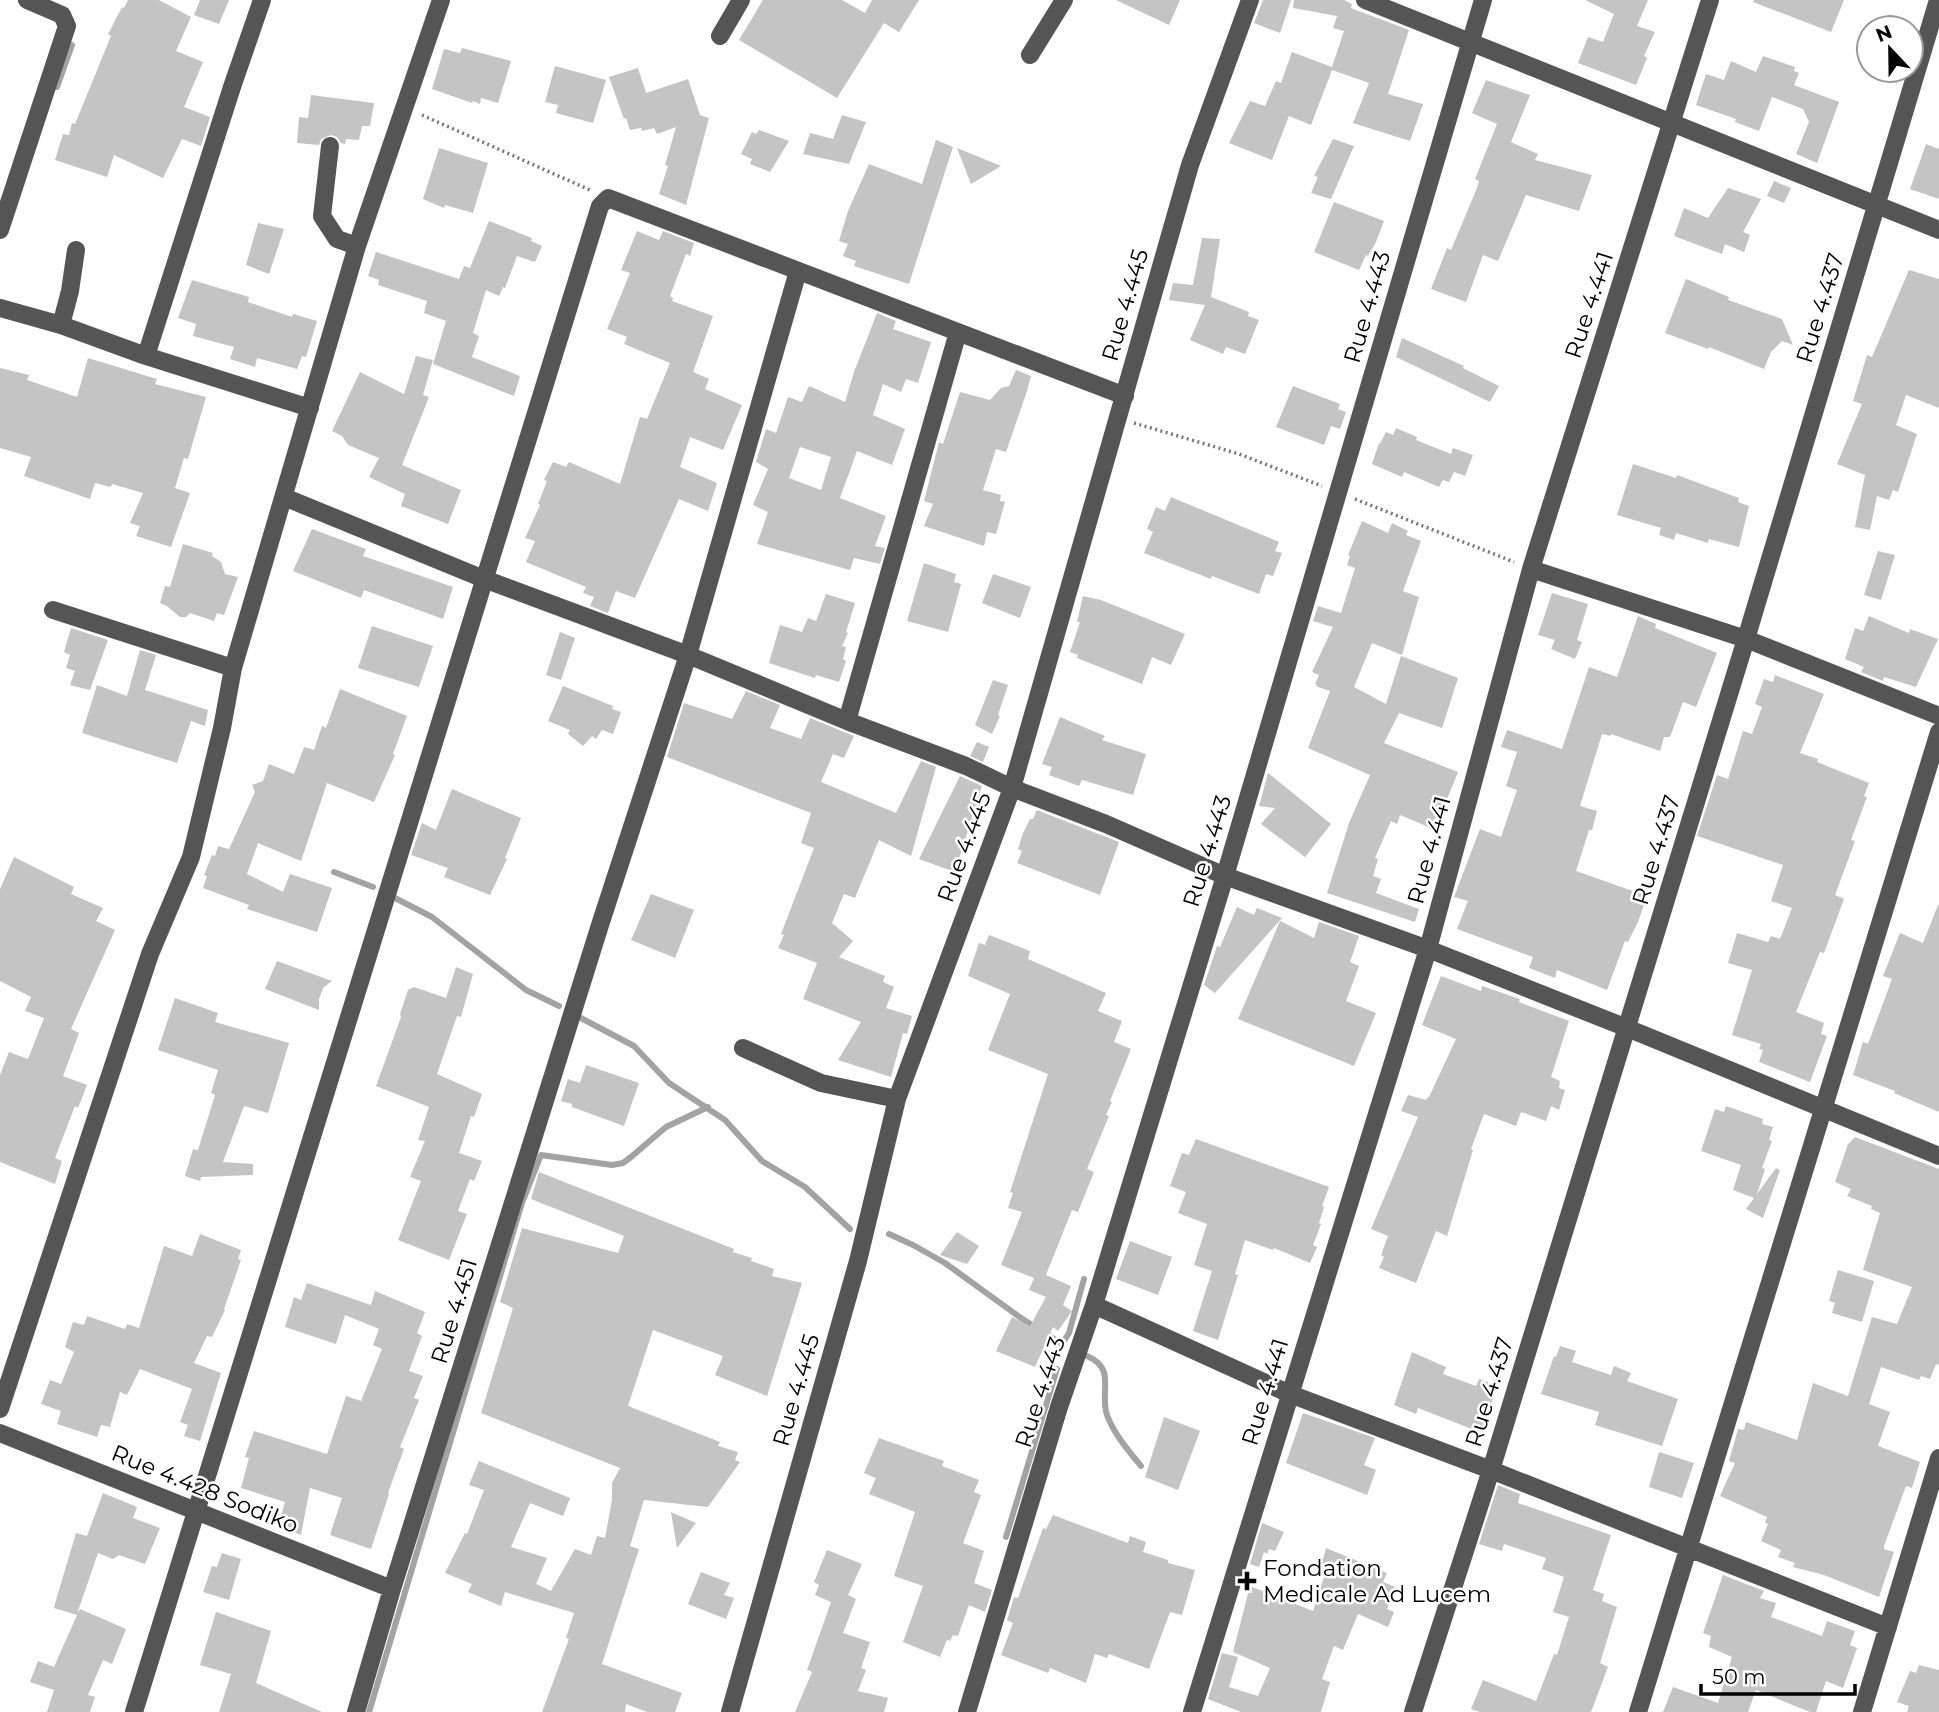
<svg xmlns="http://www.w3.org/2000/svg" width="1939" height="1712" font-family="Montserrat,sans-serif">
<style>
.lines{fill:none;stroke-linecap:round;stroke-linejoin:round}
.stream{stroke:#a3a3a3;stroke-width:6}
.building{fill:#c4c4c4;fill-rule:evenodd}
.path{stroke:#777;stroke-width:3.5;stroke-dasharray:2 3.5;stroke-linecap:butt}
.minor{stroke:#555;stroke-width:18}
.poi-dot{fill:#000;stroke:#fff;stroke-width:2.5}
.labels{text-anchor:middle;stroke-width:5;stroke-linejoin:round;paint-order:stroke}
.street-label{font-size:23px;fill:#000;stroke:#fff}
.poi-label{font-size:23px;fill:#000;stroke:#fff;text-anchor:start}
</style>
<rect width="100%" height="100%" fill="#fff"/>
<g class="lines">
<path class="stream" d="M57 87 72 45
M334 872 373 887
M393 897 432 917 526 990 559 1006
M579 1017 634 1046 669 1083 725 1120 762 1161 805 1187 850 1229
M889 1234 913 1245 945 1263 1021 1318 1062 1344 1069 1333 1084 1279
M1087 1356C1117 1369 1099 1391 1107 1415 1114 1434 1128 1450 1141 1466
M1006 1537 1057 1369
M369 1712 522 1203 541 1155 612 1165 623 1163 631 1157 666 1127 708 1107"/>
</g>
<path class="building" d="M128 0H159L191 17 176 51 203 62 184 107 210 117 201 146 182 139 163 178 114 155 107 177 55 160 63 134 69 135 72 123 75 124 111 36 108 34 122 7 124 8Z
M200 0H229L219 24 194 15Z
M763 0H842L865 13 872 0H919L899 32 884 23 837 98 739 40Z
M1116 0H1180L1169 25Z
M1263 0H1291L1280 33 1254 23Z
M1294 0H1344L1352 4 1351 8 1409 30 1388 94 1423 104 1410 141 1353 123 1369 83 1332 70 1311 125 1289 116 1272 160 1229 143 1250 101 1265 106 1276 81 1281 83 1292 52 1332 67 1344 31 1333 28 1337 16 1293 8Z
M1585 0H1648L1637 26 1655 32 1644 56 1647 58 1636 85 1578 63 1588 37 1603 42 1614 14Z
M1754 0H1844L1831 32 1753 2Z
M462 48 511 61 498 103 481 98 480 104 473 101 472 103 432 89 444 49 460 53Z
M1763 56 1795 67 1794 71 1799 73 1794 85 1839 102 1817 163 1796 154 1809 122 1803 109 1772 97 1759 131 1735 122 1736 119 1696 105 1706 74 1724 80 1731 61 1756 72Z
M555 66 606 80 593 123 556 113 558 105 545 102Z
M638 68 646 93 688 79 700 115 709 118 686 205 659 194 668 166 665 165 676 127 657 134 654 128 642 131 641 128 630 130 626 118 624 119 609 77Z
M1486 80 1530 95 1511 142 1538 154 1535 160 1592 175 1579 211 1526 195 1498 261 1483 255 1466 302 1431 289 1447 248 1451 250 1477 188 1479 181 1475 179 1497 124 1472 113Z
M311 95 374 103 370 126H362L359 140 346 139 345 144 341 143 337 137 331 135 321 139 319 145 297 143 299 117 308 118Z
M842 115 866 122 849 164 803 154 810 133 833 139Z
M759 130 789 141 770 172 750 164 752 159 741 154 752 132 756 134Z
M1333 139 1354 146 1331 199 1311 193 1318 177 1314 176Z
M936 140 953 147 909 284 854 266 856 261 843 256 848 244 839 241 848 211 869 164 922 184Z
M1926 144 1939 149V199L1910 189Z
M439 148 488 163 473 213 445 205 444 208 423 199Z
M957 148 1001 166 971 184Z
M1774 181 1791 188 1784 203 1767 196Z
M1728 188 1761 199 1743 232 1750 235 1744 252 1725 244 1722 254 1674 236 1684 208 1708 218Z
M1334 202 1384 221 1376 242 1368 256 1366 255 1359 270 1314 252Z
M489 221 532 238 531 241 542 246 535 262 517 256 505 288 503 287 499 296 486 290 473 333 479 336 472 357 520 376 514 396 433 364 446 321 424 313 427 301 378 285 379 280 368 276 376 252 459 279 464 266 470 268Z
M258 223 284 229 269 274 246 265Z
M637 231 659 240 663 231 694 243 690 256 686 254 670 296 673 298 672 301 713 316 693 372 709 379 705 389 742 405 723 450 690 437 680 467 717 483 708 511 679 499 635 598 616 591 608 613 590 606 594 597 583 593 586 587 526 562 535 541 525 538 540 505 538 504 547 481 544 480 553 462 566 467 569 462 620 484 640 417 647 419 670 363 624 344 627 337 607 329 630 273 621 270Z
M1202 238 1220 239 1211 297 1249 312 1248 316 1259 320 1245 354 1226 347 1223 354 1190 340 1205 305 1169 300 1173 283 1193 285Z
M1909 270 1939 279V408L1906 395 1896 425 1917 434 1898 492 1893 490 1889 500 1877 496 1870 530 1855 527 1865 475 1837 464 1862 404 1853 401 1867 355 1872 357Z
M1686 279 1729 297 1728 300 1782 319 1793 345 1782 341 1771 352 1764 369 1709 347 1708 349 1665 333Z
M192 280 249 297 248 302 292 317 293 314 317 321 306 357 302 356 297 369 257 358 255 367 230 359 234 347 193 336 196 324 178 318Z
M877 313 896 321 893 329 931 342 918 383 906 379 901 392 883 384 873 415 905 429 892 465 857 451 840 498 886 516 875 546 885 548 880 564 854 558 850 570 757 544 768 512 753 505 768 469 756 462 766 429 776 433 788 397 802 402 809 386 845 402 854 372ZM800 447 831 457 821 490 789 478Z
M1402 338 1464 366 1463 368 1499 386 1490 402 1396 357Z
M416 356 433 360 423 395 429 397 402 465 461 490 448 524 401 506 405 494 369 477 379 458 348 445 342 436 332 431 360 372 404 394Z
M88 358 157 379 155 384 206 397 188 459 184 458 175 488 190 493 171 547 136 536 140 526 130 523 143 493 112 484 111 487 95 483 90 499 24 476 31 457 0 448V368L29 375 27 380 77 397Z
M1016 370 1031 376 1027 391 1006 452 996 449 983 490 1001 495 1000 501 1005 502 996 534 987 532 984 546 924 526 933 504 924 501 939 442 943 444 960 392 990 400 1001 388 1009 386Z
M1293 386 1340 404 1338 409 1346 412 1340 429 1331 426 1324 445 1276 427Z
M1396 428 1417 437 1416 440 1451 454 1453 448 1473 455 1465 476 1454 472 1449 482 1443 480 1439 487 1404 472 1402 477 1372 464 1379 443 1380 444 1386 432 1393 435Z
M1633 464 1676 478 1677 475 1739 498 1738 502 1749 506 1739 547 1709 539 1708 543 1676 533 1674 540 1659 535 1661 528 1617 515Z
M1171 497 1279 542 1275 551 1282 553 1273 576 1266 574 1259 594 1212 576 1211 579 1144 553 1153 532 1147 529 1156 507 1165 511Z
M1362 521 1388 533 1392 523 1408 531 1406 535 1421 541 1403 591 1419 597 1402 655 1372 643 1354 687 1386 704 1401 656 1458 678 1442 728 1399 713 1384 743 1458 772 1446 802 1443 800 1431 828 1400 815 1397 824 1391 821 1375 858 1378 859 1373 876 1381 879 1376 893 1419 909 1415 922 1327 893 1349 823 1370 775 1308 748 1330 691 1318 687 1315 684 1319 675 1312 672 1333 627 1313 621 1318 606 1341 613 1355 568 1347 565 1350 556 1348 555Z
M312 529 366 549 363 556 453 587 443 619 364 590 361 598 293 571Z
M183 544 213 553 212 556 221 562 225 574 238 577 224 615 217 613 214 621 190 613 186 617H180L167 606 160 603 165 586 170 587Z
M1878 551 1895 555 1881 600 1864 595Z
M924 563 956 574 954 582 961 584 948 632 907 621Z
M993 574 1031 587 1020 618 982 603Z
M1552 593 1588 604 1577 640 1582 642 1575 659 1551 649 1555 640 1538 635Z
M826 594 855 603 846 632 848 633 842 646 846 647 843 659 846 661 839 682 816 675 815 678 769 663 780 625 802 632 808 618 816 621Z
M1083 596 1101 600 1185 634 1171 665 1152 657 1142 684 1077 658 1078 655 1070 652 1080 622H1077Z
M1638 616 1656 624 1655 628 1717 653 1696 707 1683 702 1670 737H1664L1660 751 1611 734V736L1602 734 1580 806 1597 811 1592 830H1589L1576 871 1647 896 1638 922 1628 942 1625 941 1607 990 1557 970 1555 978 1529 968 1533 957 1457 929 1468 901 1454 897 1480 829 1501 837 1517 790 1506 786 1517 752 1501 747 1507 730 1562 749 1589 667 1617 677Z
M1869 616 1909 633 1910 629 1938 639 1916 687 1884 677 1883 681 1861 672 1864 667 1845 659 1855 628 1863 631Z
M372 626 433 646 419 687 358 668Z
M71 628 108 640 90 690 70 685 75 671 66 668 70 655 64 652Z
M560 632 575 638 561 680 546 675Z
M140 650 156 655 145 690 208 710 205 726 191 721 177 763 82 733 97 685 127 696Z
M1775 675 1824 694 1800 753 1818 759 1817 762 1869 783 1864 796 1867 797 1851 840 1855 841 1835 895 1844 899 1824 953 1820 952 1796 1012 1824 1023 1821 1034 1827 1036 1810 1082 1759 1062 1763 1050 1759 1049 1761 1044 1732 1035 1752 970 1728 963 1737 933 1768 942 1771 936 1780 939 1792 908 1771 901 1783 865 1697 836 1717 775 1728 779 1743 731 1752 734 1762 707 1755 704 1764 679 1773 682Z
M993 680 1008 685 998 715 1000 716 992 734 975 725Z
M563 686 613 706 612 709 621 712 613 734 602 730 596 739 592 736 583 746 568 734 570 730 548 721Z
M340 689 407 716 393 754 395 755 374 802 327 783 301 861 258 843 247 874 283 892 290 874 332 888 317 932 247 909 249 905 203 888 207 876 204 875 212 855 215 856 218 846 229 849 255 792 252 785 263 781 269 764 294 774 304 747 314 750 322 726 326 728Z
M746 691 780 705 770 728 801 739 810 718 854 736 844 758 833 754 821 782 896 813 921 761 936 767 911 856 879 840 855 898 844 894 832 923 853 941 839 957 885 976 883 982 894 987 886 1008 912 1016 907 1034 903 1033 891 1077 838 1060 861 1022 803 999 817 963 778 948 784 935 781 934 814 848 801 843 811 813 667 757 684 703 732 719Z
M1060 717 1105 736 1102 740 1146 754 1133 795 1082 780 1079 786 1049 775 1052 767 1042 764Z
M977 742 989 747 983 762 970 756Z
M1268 773 1331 824 1305 857 1261 824 1275 808 1259 806Z
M960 776 982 786 955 872 919 859Z
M452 789 521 818 505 858 507 859 490 895 444 877 448 868 411 855 422 823 436 830Z
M1037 810 1119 842 1100 895 1017 863 1022 851 1018 849 1023 833 1030 819H1033Z
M14 857 74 887 71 894 103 908 96 921 115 930 71 1029 79 1033 63 1076 87 1085 78 1108 75 1106 55 1158 62 1161 55 1184 0 1162V1075L9 1052 28 1059 44 1018 25 1011 31 997 0 981V889Z
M651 894 694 910 675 958 631 940Z
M1938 905H1939V1112L1894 1093 1895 1091 1853 1075 1863 1042 1868 1044 1892 979 1883 976 1900 933 1923 943Z
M1237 907 1254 915 1257 908 1282 918 1215 993 1204 985 1217 946 1220 947Z
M1280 921 1314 938 1319 922 1359 936 1350 962 1359 966 1346 1001 1376 1013 1354 1066 1238 1019Z
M989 935 1030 951 1028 959 1106 993 1098 1011 1122 1021 1114 1042 1131 1049 1110 1101 1112 1102 1106 1115 1109 1116 1087 1169 1094 1172 1078 1212 1072 1210 1046 1275 1071 1286 1063 1305 1072 1311 1058 1331 1053 1327 1035 1367 996 1351 1012 1317 1030 1326 1046 1297 1029 1290 1034 1278 1001 1265 1022 1212 1008 1208 1013 1193 1010 1192 1048 1074 988 1050 1010 994 968 976 979 943 985 945Z
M277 961 332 981 323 988 319 999V1010L265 989Z
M456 967 473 974 461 1017 457 1016 437 1074 482 1094 474 1117 471 1116 459 1153 482 1161 474 1181 470 1179 458 1211 467 1214 449 1260 398 1240 421 1181 410 1177 425 1141 418 1140 429 1107 376 1086 401 1017 400 1014 408 990 414 987 446 998Z
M1441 976 1481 991 1482 986 1520 999 1519 1002 1569 1021 1551 1077 1560 1081 1559 1088 1565 1090 1559 1110 1551 1106 1546 1121 1521 1112 1516 1126 1484 1114 1471 1149 1473 1150 1447 1236 1436 1231 1416 1283 1379 1268 1384 1257 1381 1255 1388 1236 1371 1229 1418 1117 1401 1111 1408 1095 1426 1100 1428 1097H1429L1456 1039 1422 1025Z
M175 998 218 1013 215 1022 289 1043 268 1113 244 1106 223 1162 253 1164V1175L201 1177 200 1181 185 1176 193 1149 198 1150 215 1095 211 1093 218 1070 158 1050Z
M586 1065 639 1083 624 1126 572 1107V1104L561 1101 568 1079 580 1083Z
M1726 1106 1763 1119 1762 1124 1773 1127 1769 1140 1772 1141 1762 1168 1765 1169 1757 1194 1776 1168 1780 1170 1763 1218 1746 1209 1754 1198 1733 1190 1741 1165 1701 1151 1715 1109 1724 1112Z
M1855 1137 1939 1169V1365L1936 1364 1930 1379 1921 1376 1919 1380 1881 1367 1869 1404 1890 1412 1878 1446 1920 1462 1912 1488 1906 1486 1884 1546V1549L1894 1552 1879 1597 1824 1575 1793 1567 1795 1563 1778 1557 1781 1550 1761 1541 1768 1524 1765 1523 1767 1517 1720 1496 1735 1463 1729 1461 1738 1429 1744 1430 1746 1422 1797 1440 1813 1383 1848 1396 1872 1317 1897 1324 1912 1287 1863 1270 1880 1213 1871 1209 1872 1206 1847 1196 1851 1189 1835 1182 1848 1144Z
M1196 1139 1329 1187 1322 1206 1324 1207 1319 1223 1321 1224 1313 1245 1317 1247 1310 1263 1274 1248 1273 1250 1245 1240 1235 1274 1238 1275 1218 1340 1193 1331 1212 1271 1194 1265 1207 1224 1178 1213 1186 1192 1170 1186 1182 1153 1189 1155Z
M539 1172 734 1249 733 1252 752 1258 751 1261 774 1269 772 1276 802 1283 767 1396 715 1375 723 1356 653 1330 628 1406 720 1442 718 1446 738 1452 735 1460 740 1462 708 1507 644 1500 630 1546 639 1549 602 1664 682 1693 675 1712H647L626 1704 625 1712H542L569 1639 566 1638 574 1613 505 1592 501 1606 468 1592 472 1584 445 1573 465 1533 467 1534 484 1490 469 1485 479 1461 570 1498 563 1516 530 1503 511 1547 547 1558 536 1584 551 1591 575 1549 591 1555 597 1536 605 1538 612 1500V1483L620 1468 481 1413 513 1308 500 1302 522 1228 618 1253 624 1236 531 1199Z
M957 1232 979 1246 967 1264 940 1255Z
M200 1234 241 1250 238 1259 241 1260 224 1309 225 1310 212 1337 207 1336 194 1363 221 1373 200 1441 184 1436 188 1425 180 1422 192 1389 140 1369 127 1395 120 1392 110 1427 101 1425 97 1437 57 1424 61 1411 41 1404 50 1380 61 1384 74 1352 65 1347 73 1322 84 1325 87 1316 125 1329 127 1324 139 1328 164 1246 192 1256Z
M1130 1241 1172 1257 1158 1295 1116 1279Z
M1838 1270 1874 1281 1862 1322 1832 1313 1835 1303 1829 1301Z
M307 1283 371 1305 375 1291 425 1312 417 1333 422 1336 409 1371 423 1376 414 1398 419 1400 400 1447 404 1449 388 1493 389 1494 371 1549 330 1535 342 1498 310 1488 301 1535 278 1526 285 1502 241 1488 249 1458 245 1457 254 1431 327 1454 346 1396 361 1401 382 1349 373 1345 379 1329 345 1315 336 1344 285 1327 294 1297 301 1300Z
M1560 1346 1576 1351 1572 1362 1611 1375 1614 1366 1631 1373 1627 1381 1678 1399 1662 1446 1595 1425 1599 1412 1541 1394 1554 1356 1556 1357Z
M1412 1352 1446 1367 1443 1374 1476 1386 1479 1379 1497 1385 1482 1433 1418 1408 1416 1414 1394 1405Z
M1303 1413 1375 1438 1364 1465 1376 1470 1367 1495 1286 1463Z
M1164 1417 1200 1431 1178 1490 1145 1477Z
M879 1438 944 1461 942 1466 979 1480 974 1492 981 1495 963 1543 984 1551 974 1583 992 1590 985 1612 969 1605 958 1636 953 1635 950 1641 947 1640 940 1657 903 1642 923 1586 894 1576 915 1512 869 1494 876 1478 864 1473Z
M1659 1452 1694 1463 1682 1498 1649 1487Z
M1498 1485 1520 1494 1518 1503 1611 1535 1593 1590 1604 1594 1602 1601 1617 1607 1600 1663 1608 1667 1591 1712H1480L1471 1709 1483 1680 1536 1701 1554 1654 1557 1655 1569 1617 1553 1612 1564 1577 1542 1569 1546 1558 1504 1544 1502 1551 1479 1544Z
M103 1493 137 1507 133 1518 160 1528 145 1564 119 1555 113 1559 98 1553 77 1614 80 1609 126 1629 112 1664 103 1660 88 1695 95 1697 90 1712H47L54 1690 30 1682 38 1661 54 1667 77 1615 54 1608 56 1600 76 1533 87 1536Z
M671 1512 696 1523 677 1548Z
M1053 1515 1128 1543 1130 1536 1146 1542 1143 1552 1168 1560V1563L1195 1570 1182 1615 1170 1612 1149 1669 1109 1654 1107 1658 1095 1654 1086 1683 1050 1668 1048 1673 1001 1655 1013 1623 1007 1620 1014 1597 1018 1598 1043 1528 1046 1529Z
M1262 1523 1284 1532 1275 1551 1269 1549 1267 1554 1264 1552 1259 1567 1250 1564Z
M1326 1548 1387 1573 1383 1582 1395 1587 1387 1609 1394 1612 1388 1627 1358 1614 1343 1650 1334 1646 1322 1679 1330 1682 1321 1712H1241L1208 1699 1222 1653 1238 1657 1229 1687 1258 1696 1270 1668 1233 1652 1250 1586 1313 1611 1324 1577 1319 1575Z
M827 1550 862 1564 848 1595 856 1599 843 1633 870 1642 861 1668 866 1670 858 1691 888 1698 884 1712H795L812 1672 807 1670 831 1602 815 1595 819 1585 814 1582Z
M222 1553 241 1559 229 1600 203 1592 212 1566 217 1567Z
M701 1572 730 1583 724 1595 734 1598 726 1619 688 1604Z
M1723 1575 1764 1591 1760 1598 1776 1603 1771 1617 1822 1636 1827 1621 1855 1631 1850 1645 1857 1648 1843 1688 1826 1681 1816 1712H1810L1756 1690 1748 1712H1663L1673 1687 1718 1703 1732 1657 1709 1647 1711 1636 1703 1633Z
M216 1612 271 1631 256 1683 322 1712H219L231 1674 200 1665Z
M1919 1665 1939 1670V1712H1907L1909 1706 1897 1702 1910 1671 1916 1673Z"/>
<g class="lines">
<path class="path" d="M422 115 590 190
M1134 423 1239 454 1322 486
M1355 499 1514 562"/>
<path class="minor" d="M1365 0 1939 230
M720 36 741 0
M1030 55 1064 0
M330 146 322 216 337 239 357 246
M0 230 67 26 62 15 27 0
M0 308 61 325 146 356 310 408
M61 325 70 291 76 250
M146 356 232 87 262 0
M284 497 484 579 688 655 847 721 966 766 1012 788 1106 824 1225 876 1428 949 1627 1028 1939 1156
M1531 569 1746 639 1939 716
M53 610 233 668 357 246 441 0
M847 721 958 332
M743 1048 821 1083 897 1099
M1094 1305 1290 1394 1491 1470 1888 1627
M0 1409 150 954 191 857 222 728 233 668
M0 1433 392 1589
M134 1712 600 206 608 198 1125 396
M356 1712 392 1589 600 925 688 655 798 271
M730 1712 858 1261 897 1099 1012 788 1190 165 1250 0
M967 1712 1059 1407 1094 1305 1225 876 1483 0
M1192 1712 1428 949 1531 569 1710 0
M1413 1712 1491 1470 1746 639 1938 0
M1638 1712 1939 732
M1862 1712 1939 1458"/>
</g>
<path class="poi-dot" d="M1243.5 1570.5h7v7h7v7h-7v7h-7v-7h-7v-7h7z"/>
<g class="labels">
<g class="street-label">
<text transform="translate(1125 305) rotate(-74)" y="8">Rue 4.445</text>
<text transform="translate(1589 305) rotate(-72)" y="8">Rue 4.441</text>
<text transform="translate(1367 307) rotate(-74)" y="8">Rue 4.443</text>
<text transform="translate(1820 308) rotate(-73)" y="8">Rue 4.437</text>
<text transform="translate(964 847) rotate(-70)" y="8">Rue 4.445</text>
<text transform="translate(1429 850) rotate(-75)" y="8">Rue 4.441</text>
<text transform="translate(1656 850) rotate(-73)" y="8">Rue 4.437</text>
<text transform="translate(1207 851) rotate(-73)" y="8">Rue 4.443</text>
<text transform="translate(454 1311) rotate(-73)" y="8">Rue 4.451</text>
<text transform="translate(796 1390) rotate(-74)" y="8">Rue 4.445</text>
<text transform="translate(1040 1392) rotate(-72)" y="8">Rue 4.443</text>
<text transform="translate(1265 1392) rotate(-73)" y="8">Rue 4.441</text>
<text transform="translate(1489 1392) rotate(-73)" y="8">Rue 4.437</text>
<text transform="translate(205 1489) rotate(22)" y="8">Rue 4.428 Sodiko</text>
</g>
<g class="poi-label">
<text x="1263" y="1576">Fondation<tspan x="1263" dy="26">Medicale Ad Lucem</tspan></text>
</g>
</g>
<g transform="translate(1890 49) rotate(338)"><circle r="33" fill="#ffffff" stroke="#999999" stroke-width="2"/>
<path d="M0-5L12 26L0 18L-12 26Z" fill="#000000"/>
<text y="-10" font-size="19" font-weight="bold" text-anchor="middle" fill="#000000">N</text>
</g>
<path d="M1701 1684v10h154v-10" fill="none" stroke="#000000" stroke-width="3.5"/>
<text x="1712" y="1684" font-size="21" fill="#000000" stroke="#ffffff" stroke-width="5" paint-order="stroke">50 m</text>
</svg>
